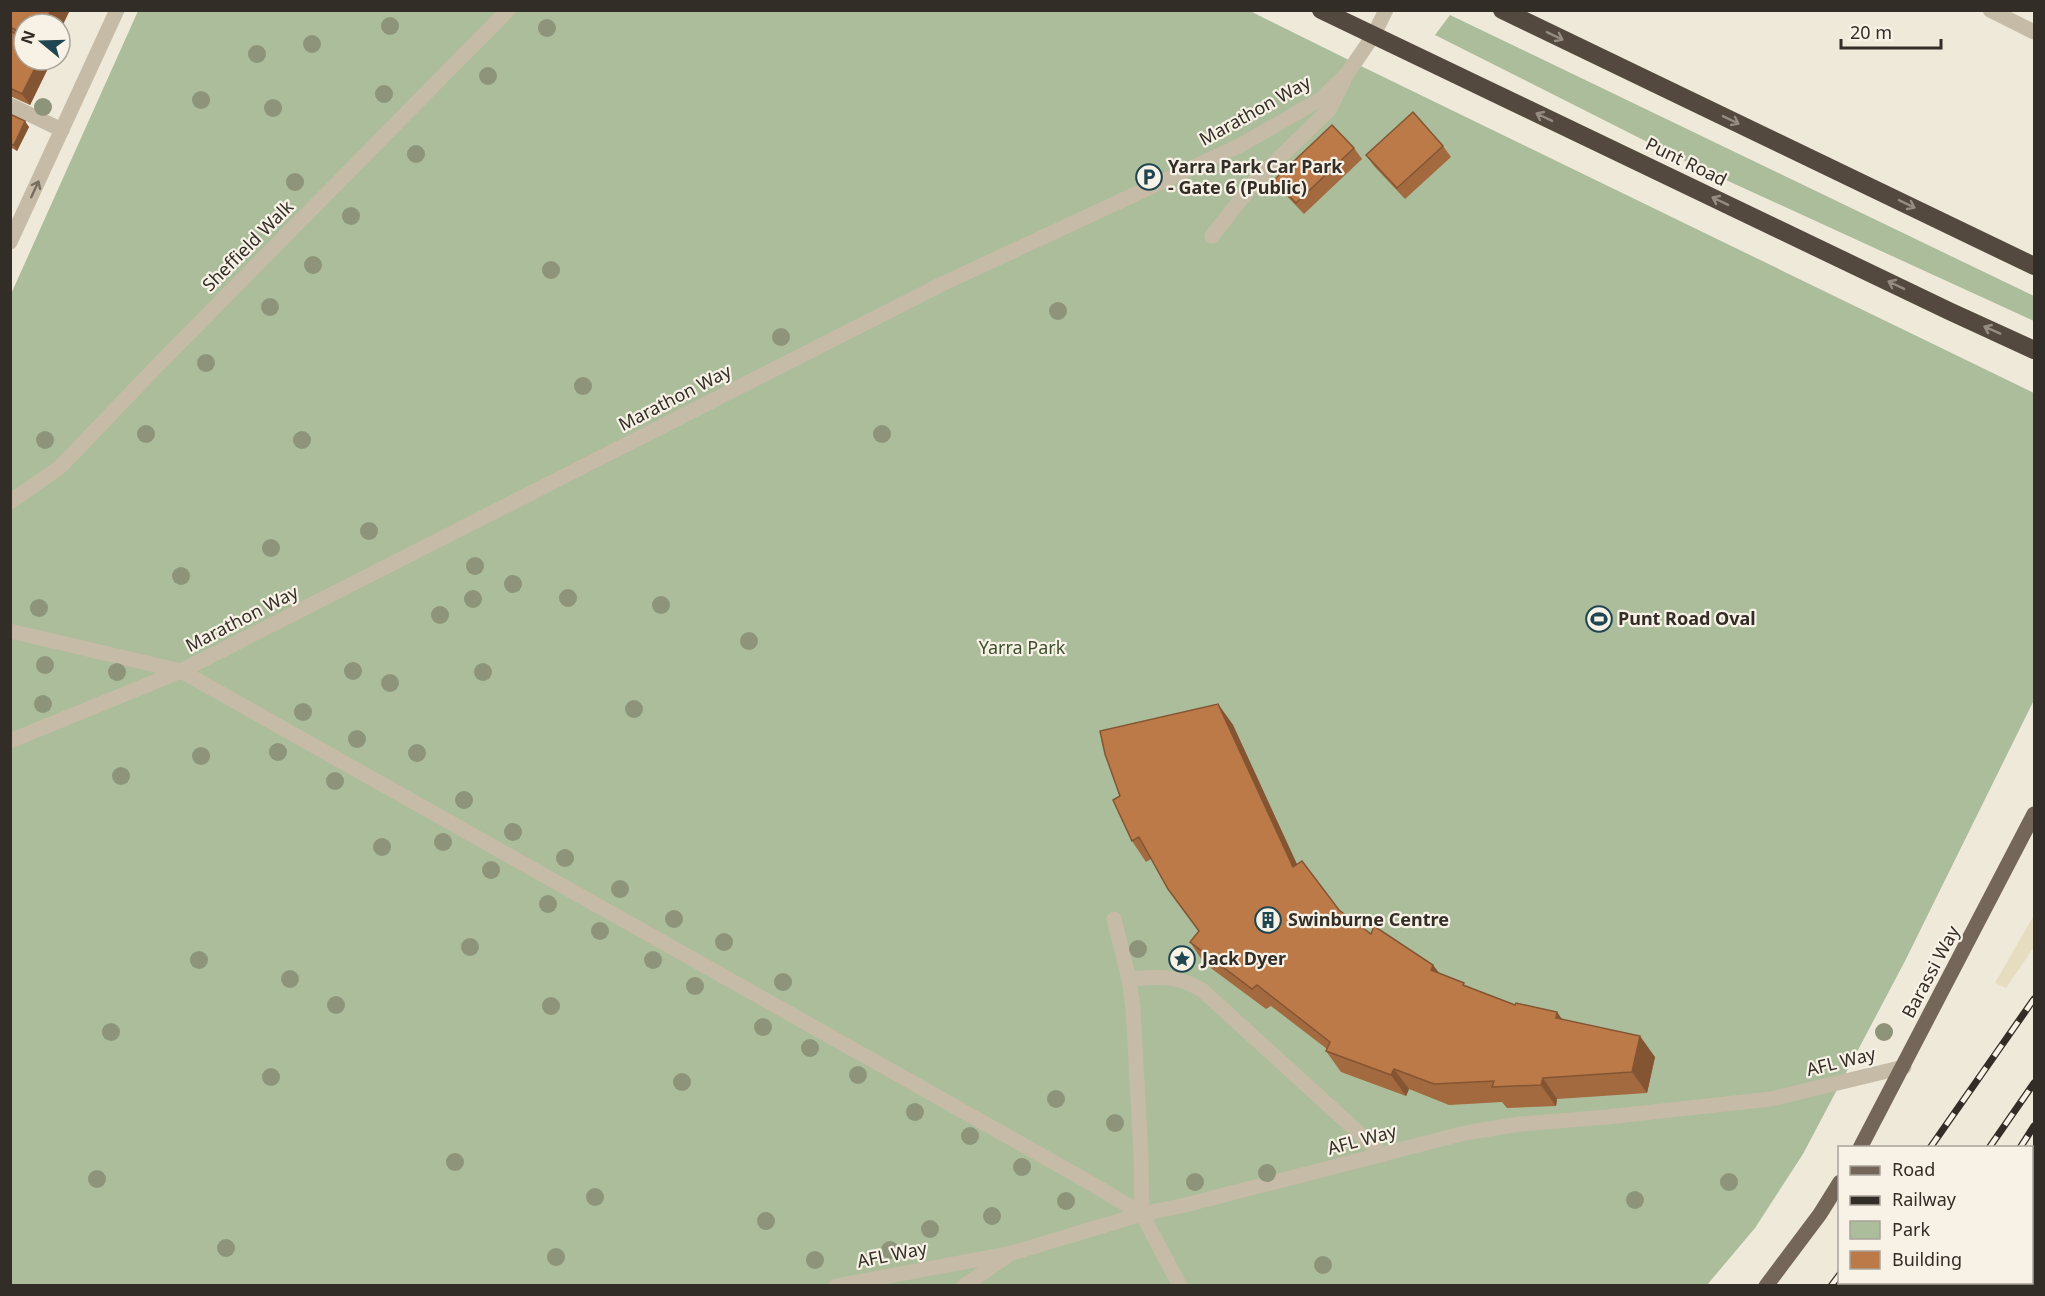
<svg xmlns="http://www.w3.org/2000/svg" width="2045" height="1296" font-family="'Noto Sans',sans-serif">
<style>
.green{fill:#abbd9b}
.plaza{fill:#e6ddc1}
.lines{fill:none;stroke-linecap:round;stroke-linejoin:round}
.lane{stroke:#c6bba6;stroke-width:15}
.street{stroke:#c6bba6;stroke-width:15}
.primary{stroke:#746759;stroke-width:15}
.highway{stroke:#53493e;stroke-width:18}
.rail-casing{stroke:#332d27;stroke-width:7}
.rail{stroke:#f7f2e5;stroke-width:4.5;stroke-dasharray:14;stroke-linecap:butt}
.tree{fill:#8d947a}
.wall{fill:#a3693f}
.shaded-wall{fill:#845533}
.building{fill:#bd7a49;stroke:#845533;stroke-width:1.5}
.oneway{stroke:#958d81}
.oneway2{stroke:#756d60}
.labels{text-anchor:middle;stroke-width:4.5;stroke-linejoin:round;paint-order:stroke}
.street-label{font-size:18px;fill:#332d27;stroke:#f7f2e5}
.poi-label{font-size:18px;font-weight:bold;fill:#332d27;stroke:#f7f2e5;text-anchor:start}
.park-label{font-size:18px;fill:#3c4f2c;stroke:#f7f2e5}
</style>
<rect width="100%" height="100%" fill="#efe9d9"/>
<path class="green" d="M138 11H1250L1365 68 2034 393V700L1905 961 1803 1154 1755 1228 1707 1285 11 1286V294Z
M1450 15 2034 296V321L1691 164 1435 35Z"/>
<path class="plaza" d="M2034 915V947L2006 988 1995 983Z"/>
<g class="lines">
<path class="lane" d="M10 105 62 130
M1212 236 1256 180 1329 110 1347 74 1373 36 1386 10"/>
<path class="street" d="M1990 10 2034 32
M10 242 117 10
M10 502 60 467 154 369 508 10
M10 631 181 671 1087 1181 1142 1214
M10 741 181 671 942 284 1241 145 1321 99 1347 74
M1114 919 1129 979 1133 1008 1141 1155 1142 1214 1180 1286
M1129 979C1158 977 1175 974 1202 990L1383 1155
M836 1286 1012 1253 1142 1214 1185 1205 1465 1133 1520 1124 1607 1117 1771 1099 1904 1067
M964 1286 1007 1256"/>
<path class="primary" d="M1860 1148 2034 814
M1766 1286 1820 1214 1840 1182"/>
<path class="highway" d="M1321 10 1949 311 2034 350
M1502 10 2034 266"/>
<g class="rail-casing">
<path id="rail" d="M1930 1148 2034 999
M1989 1148 2034 1083
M2020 1148 2034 1126
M2032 1208 2034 1204
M2032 1256 2034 1251
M1831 1286 1840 1274
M1890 1286 1892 1282
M1922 1286 1924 1282
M1976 1286 1979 1282
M2011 1286 2013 1282"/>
</g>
<use href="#rail" class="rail"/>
</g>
<g class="tree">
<circle cx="390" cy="26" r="9"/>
<circle cx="547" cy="28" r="9"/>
<circle cx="312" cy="44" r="9"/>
<circle cx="257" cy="54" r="9"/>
<circle cx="488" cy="76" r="9"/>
<circle cx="384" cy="94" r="9"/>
<circle cx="201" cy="100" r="9"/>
<circle cx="43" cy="107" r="9"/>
<circle cx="273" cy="108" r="9"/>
<circle cx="416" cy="154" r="9"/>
<circle cx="295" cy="182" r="9"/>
<circle cx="351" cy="216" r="9"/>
<circle cx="313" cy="265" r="9"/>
<circle cx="551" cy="270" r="9"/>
<circle cx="270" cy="307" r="9"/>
<circle cx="1058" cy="311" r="9"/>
<circle cx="781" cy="337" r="9"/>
<circle cx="206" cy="363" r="9"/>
<circle cx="583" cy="386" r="9"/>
<circle cx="146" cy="434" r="9"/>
<circle cx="882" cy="434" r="9"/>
<circle cx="45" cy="440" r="9"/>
<circle cx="302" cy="440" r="9"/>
<circle cx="369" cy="531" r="9"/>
<circle cx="271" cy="548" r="9"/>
<circle cx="475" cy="566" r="9"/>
<circle cx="181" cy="576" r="9"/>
<circle cx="513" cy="584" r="9"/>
<circle cx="568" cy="598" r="9"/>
<circle cx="473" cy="599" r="9"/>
<circle cx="661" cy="605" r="9"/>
<circle cx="39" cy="608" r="9"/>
<circle cx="440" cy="615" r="9"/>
<circle cx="749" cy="641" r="9"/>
<circle cx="45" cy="665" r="9"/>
<circle cx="353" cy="671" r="9"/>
<circle cx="117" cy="672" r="9"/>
<circle cx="483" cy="672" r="9"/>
<circle cx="390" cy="683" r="9"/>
<circle cx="43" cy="704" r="9"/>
<circle cx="634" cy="709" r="9"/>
<circle cx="303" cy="712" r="9"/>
<circle cx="357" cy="739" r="9"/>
<circle cx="278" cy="752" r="9"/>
<circle cx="417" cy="753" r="9"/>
<circle cx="201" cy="756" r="9"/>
<circle cx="121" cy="776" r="9"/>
<circle cx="335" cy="781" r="9"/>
<circle cx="464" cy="800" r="9"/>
<circle cx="513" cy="832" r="9"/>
<circle cx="443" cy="842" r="9"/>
<circle cx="382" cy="847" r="9"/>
<circle cx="565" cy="858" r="9"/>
<circle cx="491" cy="870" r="9"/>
<circle cx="620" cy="889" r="9"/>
<circle cx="548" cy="904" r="9"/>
<circle cx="674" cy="919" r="9"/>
<circle cx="600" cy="931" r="9"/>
<circle cx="724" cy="942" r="9"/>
<circle cx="470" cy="947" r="9"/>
<circle cx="1138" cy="949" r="9"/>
<circle cx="199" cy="960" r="9"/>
<circle cx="653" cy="960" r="9"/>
<circle cx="290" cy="979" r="9"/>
<circle cx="783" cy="982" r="9"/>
<circle cx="695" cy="986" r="9"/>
<circle cx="336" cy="1005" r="9"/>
<circle cx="551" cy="1006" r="9"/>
<circle cx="763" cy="1027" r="9"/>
<circle cx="111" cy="1032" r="9"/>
<circle cx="1884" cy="1032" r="9"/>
<circle cx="810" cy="1048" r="9"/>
<circle cx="858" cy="1075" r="9"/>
<circle cx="271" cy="1077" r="9"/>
<circle cx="682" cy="1082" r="9"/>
<circle cx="1056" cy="1099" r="9"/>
<circle cx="915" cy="1112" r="9"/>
<circle cx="1115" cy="1123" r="9"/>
<circle cx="970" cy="1136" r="9"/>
<circle cx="455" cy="1162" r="9"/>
<circle cx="1022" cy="1167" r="9"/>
<circle cx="1267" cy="1173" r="9"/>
<circle cx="97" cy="1179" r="9"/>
<circle cx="1195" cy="1182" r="9"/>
<circle cx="1729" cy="1182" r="9"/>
<circle cx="595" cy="1197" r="9"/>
<circle cx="1635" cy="1200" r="9"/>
<circle cx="1066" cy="1201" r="9"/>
<circle cx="992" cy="1216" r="9"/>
<circle cx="766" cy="1221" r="9"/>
<circle cx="930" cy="1229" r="9"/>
<circle cx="226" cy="1248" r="9"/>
<circle cx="890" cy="1250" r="9"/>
<circle cx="556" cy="1257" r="9"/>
<circle cx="815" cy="1260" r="9"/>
<circle cx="1323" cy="1265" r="9"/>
</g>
<path class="wall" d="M10 10 60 24H24V60H52L30 105 10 96Z
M10 114 29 127 17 151 10 147Z
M1443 146 1451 157 1405 199 1374 166 1366 155Z
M1354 148 1362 159 1304 214 1282 191 1274 180Z
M1218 704 1233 725 1297 865 1339 910 1371 934 1433 965 1439 973 1467 987 1515 1005 1562 1019 1655 1057 1647 1093 1557 1099 1556 1106 1507 1108 1502 1102 1449 1105 1409 1089 1406 1096 1341 1072 1326 1051 1327 1049 1271 1006 1266 1009 1204 963 1190 942 1199 931 1168 889 1151 859 1146 862 1132 841 1120 796Z"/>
<path class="shaded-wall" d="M51 10H70L60 31V24H44Z
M39 60H52L30 105 22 94Z
M25 121 29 127 17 151 14 145Z
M1218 704 1233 725 1308 888 1293 867Z
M1433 965 1448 985 1431 970Z
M1557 1012 1572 1033 1556 1018Z
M1640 1036 1655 1057 1647 1093 1632 1072Z
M1394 1069 1409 1089 1406 1096 1391 1075Z
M1543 1078 1557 1099 1556 1106 1541 1085Z"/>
<path class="building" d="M10 10H51L44 24 36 21 34 24H24V34L10 27Z
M10 31 24 38V60H39L22 94 10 88Z
M1413 112 1443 146 1397 188 1366 155Z
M10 114 25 121 14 145 10 144Z
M1332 125 1354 148 1296 203 1274 180Z
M1218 704 1293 867 1302 861 1339 910 1371 934 1374 926 1433 965 1431 970 1464 983 1463 985 1515 1005 1516 1003 1557 1012 1556 1018 1640 1036 1632 1072 1543 1078 1541 1085 1492 1087 1494 1081 1434 1084 1394 1069 1391 1075 1326 1051 1330 1042 1257 985 1252 989 1190 942 1199 931 1168 889 1139 837 1132 841 1113 800 1120 796 1105 754 1100 731Z"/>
<defs><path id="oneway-shaft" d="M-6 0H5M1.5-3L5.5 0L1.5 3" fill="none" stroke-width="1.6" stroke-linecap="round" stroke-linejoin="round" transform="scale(1.5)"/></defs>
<g class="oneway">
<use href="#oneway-shaft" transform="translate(1555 36) rotate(26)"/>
<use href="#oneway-shaft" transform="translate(1544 117) rotate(-154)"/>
<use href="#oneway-shaft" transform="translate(1731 120) rotate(26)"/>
<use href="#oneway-shaft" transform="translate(1720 201) rotate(-154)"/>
<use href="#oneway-shaft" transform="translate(1907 204) rotate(26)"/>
<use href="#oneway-shaft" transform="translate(1896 285) rotate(-154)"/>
<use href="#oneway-shaft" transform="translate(1992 330) rotate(-156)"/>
</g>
<use class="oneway2" href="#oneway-shaft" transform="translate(35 189) rotate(-65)"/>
<defs>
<g id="parking-ring" transform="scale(1.35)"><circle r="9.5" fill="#f7f2e5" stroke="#1f4551" stroke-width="1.5"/><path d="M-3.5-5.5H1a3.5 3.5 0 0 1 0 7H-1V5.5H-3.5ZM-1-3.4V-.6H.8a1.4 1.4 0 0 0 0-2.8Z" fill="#1f4551"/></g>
<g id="stadium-ring" transform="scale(1.35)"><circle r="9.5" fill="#f7f2e5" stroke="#1f4551" stroke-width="1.5"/><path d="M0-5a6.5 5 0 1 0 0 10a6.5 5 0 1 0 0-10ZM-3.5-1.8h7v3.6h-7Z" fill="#1f4551"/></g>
<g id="building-ring" transform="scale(1.35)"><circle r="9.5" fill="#f7f2e5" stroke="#1f4551" stroke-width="1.5"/><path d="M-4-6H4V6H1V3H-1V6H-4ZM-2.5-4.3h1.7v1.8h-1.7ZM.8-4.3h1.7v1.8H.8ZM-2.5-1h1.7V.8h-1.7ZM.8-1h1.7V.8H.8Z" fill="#1f4551"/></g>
<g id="sight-ring" transform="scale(1.35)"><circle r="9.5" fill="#f7f2e5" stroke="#1f4551" stroke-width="1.5"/><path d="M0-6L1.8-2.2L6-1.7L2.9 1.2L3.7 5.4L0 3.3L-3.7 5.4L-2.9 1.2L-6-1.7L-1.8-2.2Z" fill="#1f4551"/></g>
</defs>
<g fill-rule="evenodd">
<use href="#parking-ring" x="1149" y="177"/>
<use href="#stadium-ring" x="1599" y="619"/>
<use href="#building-ring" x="1268" y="920"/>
<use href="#sight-ring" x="1182" y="959"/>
</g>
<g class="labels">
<g class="street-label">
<text transform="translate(1255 111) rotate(-29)" y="6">Marathon Way</text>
<text transform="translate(1686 162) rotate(26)" y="6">Punt Road</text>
<text transform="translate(248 246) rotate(-45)" y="6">Sheffield Walk</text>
<text transform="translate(675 398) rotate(-27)" y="6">Marathon Way</text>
<text transform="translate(242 619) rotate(-27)" y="6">Marathon Way</text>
<text transform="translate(1931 972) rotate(-62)" y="6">Barassi Way</text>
<text transform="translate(1841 1062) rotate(-14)" y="6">AFL Way</text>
<text transform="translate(1362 1140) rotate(-15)" y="6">AFL Way</text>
<text transform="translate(892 1255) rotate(-11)" y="6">AFL Way</text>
</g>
<g class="poi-label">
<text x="1168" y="173">Yarra Park Car Park<tspan x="1168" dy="21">- Gate 6 (Public)</tspan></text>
<text x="1618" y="625">Punt Road Oval</text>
<text x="1288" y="926">Swinburne Centre</text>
<text x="1202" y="965">Jack Dyer</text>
</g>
<g class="park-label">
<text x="1022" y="654">Yarra Park</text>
</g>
</g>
<rect width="2045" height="1296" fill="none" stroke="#332d27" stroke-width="24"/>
<rect x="1838" y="1146" width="195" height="138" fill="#f7f2e5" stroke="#a9a399" stroke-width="1.5"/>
<rect x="1850" y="1166" width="30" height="9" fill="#746759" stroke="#a9a399" stroke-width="1.5"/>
<text x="1892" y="1176" font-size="18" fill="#332d27">Road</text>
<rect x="1850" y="1196" width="30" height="9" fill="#332d27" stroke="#a9a399" stroke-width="1.5"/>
<text x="1892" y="1206" font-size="18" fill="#332d27">Railway</text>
<rect x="1850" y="1221" width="30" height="18" fill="#abbd9b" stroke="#a9a399" stroke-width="1.5"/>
<text x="1892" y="1236" font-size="18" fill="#332d27">Park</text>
<rect x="1850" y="1251" width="30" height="18" fill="#bd7a49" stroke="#a9a399" stroke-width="1.5"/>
<text x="1892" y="1266" font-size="18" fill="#332d27">Building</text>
<g transform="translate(42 42) rotate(289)"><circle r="28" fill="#f7f2e5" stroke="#a9a399" stroke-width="1.5"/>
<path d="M0-4.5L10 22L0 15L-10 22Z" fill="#1f4551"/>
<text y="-9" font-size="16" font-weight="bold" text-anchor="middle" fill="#332d27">N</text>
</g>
<path d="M1841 39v9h100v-9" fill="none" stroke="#332d27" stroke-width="3"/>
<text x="1850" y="39" font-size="18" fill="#332d27" stroke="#f7f2e5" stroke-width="4.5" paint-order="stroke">20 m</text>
</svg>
